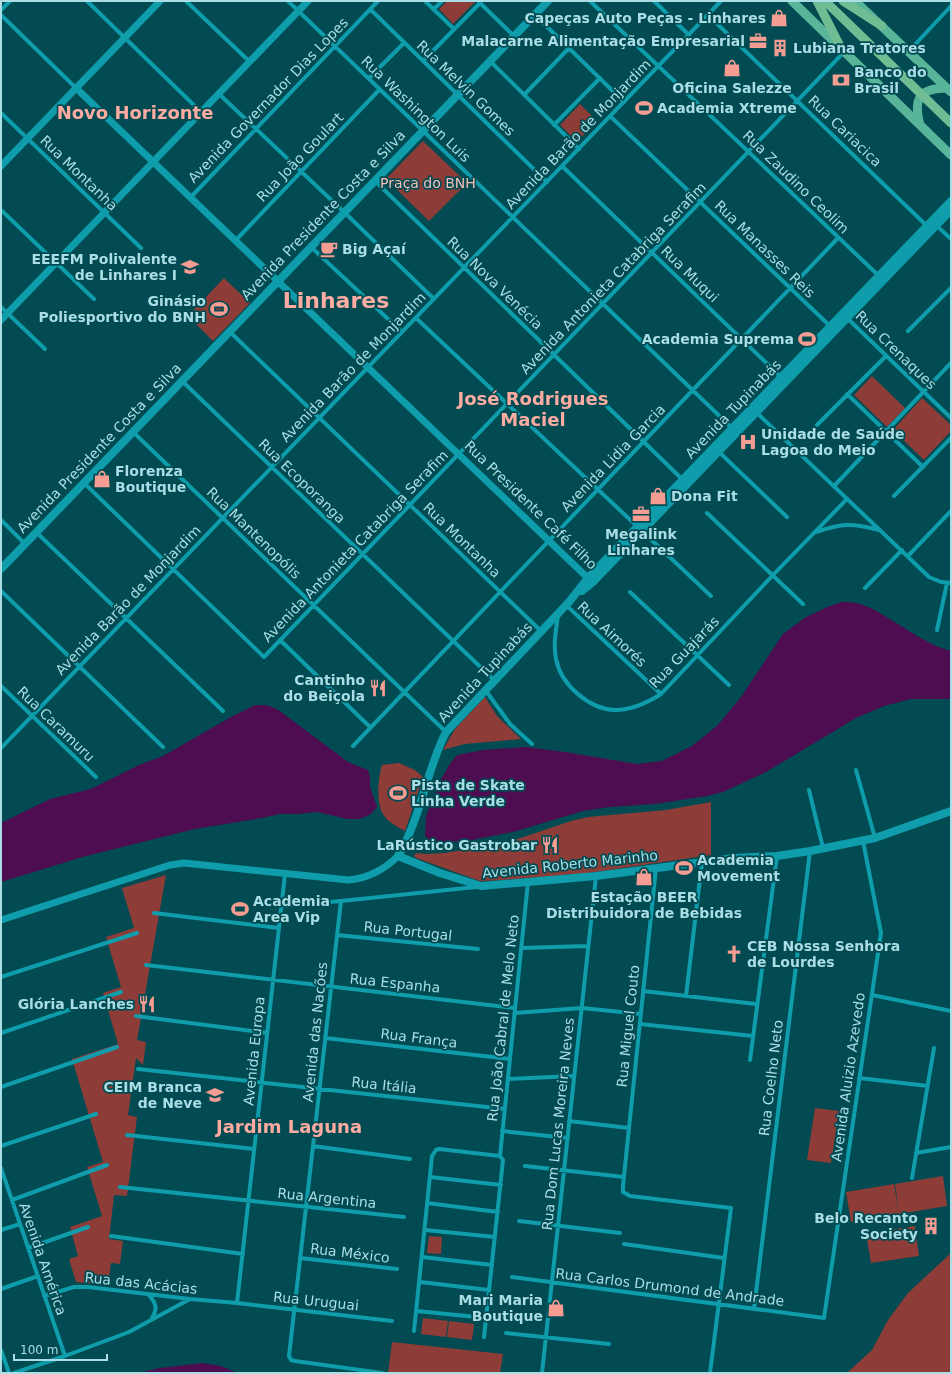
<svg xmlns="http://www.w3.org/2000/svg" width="952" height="1374" font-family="'DejaVu Sans',sans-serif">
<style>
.green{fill:#8e3c37}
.water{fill:#4e0c51}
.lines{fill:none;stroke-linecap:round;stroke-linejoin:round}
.minor{stroke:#0f9cab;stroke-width:4}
.tertiary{stroke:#0f9cab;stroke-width:7}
.secondary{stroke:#0f9cab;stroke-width:8}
.primary{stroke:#58b59a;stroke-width:9}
.trunk{stroke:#70bd94;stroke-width:9}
.labels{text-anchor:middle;stroke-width:3.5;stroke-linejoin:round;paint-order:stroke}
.poi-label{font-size:14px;font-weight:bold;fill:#aadde4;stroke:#024b52;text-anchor:end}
.street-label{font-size:14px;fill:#aadde4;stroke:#024b52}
.park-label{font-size:14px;fill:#f5bfb8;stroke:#024b52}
.district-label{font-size:18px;font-weight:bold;fill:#feaba1;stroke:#024b52}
.town-label{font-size:22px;font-weight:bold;fill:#feaba1;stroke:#024b52}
</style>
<rect width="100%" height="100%" fill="#024b52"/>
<path class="green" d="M447 1H474L475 2 453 24 439 9Z
M580 104 597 121 577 142 560 125Z
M423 141 467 183 429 221 386 179Z
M224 278 250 303 213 341 188 316Z
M872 376 905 408 887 427 854 395Z
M922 398 951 425V431L924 460 893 430Z
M485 697 497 716 521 739 465 744 443 750 455 729Z
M399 763 415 770 423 777 405 831C398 827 390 823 385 817 375 804 378 779 382 765Z
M711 802V855L588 873 502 880 480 881 416 858 414 856 416 853 426 854 444 853 506 843 571 821 588 817 666 810Z
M166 875 137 1040 146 1042 143 1065 136 1058 128 1115 137 1117 127 1196 114 1195 109 1239 123 1241 120 1264 111 1263 108 1286 76 1282 69 1259 78 1256 70 1227 102 1216 87 1167 103 1162 72 1059 118 1044 103 993 121 987 106 937 134 928 122 888Z
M815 1108 839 1111 831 1163 807 1160Z
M943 1176 947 1206 899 1214 895 1184Z
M894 1184 899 1214 851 1222 846 1192Z
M915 1226 919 1256 871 1263 866 1234Z
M429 1236 442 1237 441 1254 427 1253Z
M951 1253V1373H847L872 1350 888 1320 908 1293Z
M423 1318 448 1321 446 1337 421 1334Z
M449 1321 474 1324 472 1340 447 1337Z
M392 1342 503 1354 500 1373H388Z"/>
<path class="water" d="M842 602C864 601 878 612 896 623 913 633 931 646 951 651V699H911L884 706 856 718 766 772 723 792 707 796 655 804 610 807 583 811 513 832 467 841 429 842 425 835 426 816 440 781 451 762 457 755 483 750 526 747 565 752 637 764 662 761 692 746 718 725 741 697 783 634 806 617 830 606Z
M255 705H266L277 709 348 762 368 770 370 777V787L377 807 371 814 360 819H347L317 812 297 814H280L262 818 195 829 86 856 1 882V823L50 799 91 789 139 765 163 756 231 717Z
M203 1363 221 1366 238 1373H137L160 1368Z"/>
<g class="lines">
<path class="minor" d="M87 1 201 112
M186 1 250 62
M288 1 733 429
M425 1 454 29
M590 1 879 276
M654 1 689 35
M479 2 514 36
M370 9 547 182
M434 9 442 1
M1 10 10 1
M1 15 76 88
M535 15 624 102
M708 15 928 227
M909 51 951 6
M423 61 480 3
M490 61 579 149
M369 78 404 43
M219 94 344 212 434 299
M524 95 569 48
M1 113 141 248
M610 116 831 327
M554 125 600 78
M562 166 782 378
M375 181 683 480
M190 198 378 1
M1 210 94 299
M935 224 951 239
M235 241 380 89
M311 247 402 332
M1 307 45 349
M846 317 951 418
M416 318 711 596
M229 331 541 631
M908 331 951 288
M182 381 495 681
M847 394 923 467
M756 412 929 577 941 582 951 583
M817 425 886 356
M133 432 446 732
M718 451 787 517
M84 483 264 657 844 52
M834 486 951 363
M894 496 951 438
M707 513 803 604
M1 520 25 544
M36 532 223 711
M816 532C842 523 852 523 879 530
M908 556 951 511
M865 588 902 550
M1 591 163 747
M630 592 729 685
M566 605 661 694
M558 616C556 630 553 644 556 659 561 685 589 709 615 710 632 710 647 703 661 694L773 575 847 499
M937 630 947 583
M280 640 370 727
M1 686 96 777
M486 691 510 724 532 744
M353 746 838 238
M1 748 721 1
M856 770 875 838
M809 790 823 848
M656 868 623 1186V1192L630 1196 731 1208 710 1373
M341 901 289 1356 291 1360 295 1361 382 1373
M281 906 341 901 476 887
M154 913 279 928
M337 935 478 949
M521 948 588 946
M146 965 515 1008
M1 977 137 933
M643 991 756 1004
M872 995 951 1011
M686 996 702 862
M515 1013 582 1008 641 1014
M136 1016 267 1033
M640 1024 753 1036
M1 1033 121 992
M325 1038 510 1059
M750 1060 777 856
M138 1069 505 1109
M859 1078 928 1086
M508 1079 574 1076
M1 1087 117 1047
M569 1121 629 1128
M502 1131 568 1138
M127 1135 254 1149
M1 1146 96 1114
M313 1146 410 1159
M916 1153 951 1147
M500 1156 528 882
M525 1166 624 1177
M1 1168 65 1356
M430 1177 501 1185
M912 1178 934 1048
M120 1187 404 1217
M12 1200 107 1165
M427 1203 498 1212
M519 1221 620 1233
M1 1230 20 1224
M425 1230 495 1237
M111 1236 243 1254
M624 1244 724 1258
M28 1248 88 1227
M422 1257 492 1265
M300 1258 397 1269
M512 1277 824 1318 881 933 863 841
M420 1282 489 1290
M1 1289 38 1276
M149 1295C156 1303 158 1309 152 1318
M44 1296 74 1287H88L190 1299 237 1303 392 1321
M237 1303 285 874
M754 1309 810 851
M417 1311 486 1318
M414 1331 432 1156 436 1150 439 1149 500 1156 503 1160 484 1337
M506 1333 609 1344
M1 1350 9 1373
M14 1373 65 1356 129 1332 190 1299
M542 1373 596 876"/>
<path class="tertiary" d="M76 88 592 582
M1 166 160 1
M1 320 308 1
M1 920 170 865 184 863 349 880C369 878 384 870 398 856"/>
<path class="secondary" d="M951 201 588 578 569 602 446 732C426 771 421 818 398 856L440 873 481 886 528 882 596 876 734 858 777 856 810 851 875 838 951 811
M1 569 548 1
M582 591 593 582 951 210"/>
<path class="primary" d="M792 1 951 155
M855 1 951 92
M920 125C913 99 919 88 947 88"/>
<path class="trunk" d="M817 1 842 50
M825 1 951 123
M843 1 882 26"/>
</g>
<defs>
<g id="shop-bare" transform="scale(1.38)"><path d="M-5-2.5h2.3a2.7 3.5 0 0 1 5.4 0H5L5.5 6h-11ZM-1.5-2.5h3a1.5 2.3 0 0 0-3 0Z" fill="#f59c93" stroke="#024b52" stroke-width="2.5" paint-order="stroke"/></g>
<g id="office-bare" transform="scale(1.38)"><path d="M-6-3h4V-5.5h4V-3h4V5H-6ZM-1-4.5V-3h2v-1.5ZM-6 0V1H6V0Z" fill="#f59c93" stroke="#024b52" stroke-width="2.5" paint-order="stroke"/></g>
<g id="building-bare" transform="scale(1.38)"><path d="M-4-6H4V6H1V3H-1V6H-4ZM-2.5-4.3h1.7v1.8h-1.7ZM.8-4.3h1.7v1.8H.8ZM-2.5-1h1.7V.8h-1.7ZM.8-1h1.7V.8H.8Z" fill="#f59c93" stroke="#024b52" stroke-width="2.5" paint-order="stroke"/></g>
<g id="bank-bare" transform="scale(1.38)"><path d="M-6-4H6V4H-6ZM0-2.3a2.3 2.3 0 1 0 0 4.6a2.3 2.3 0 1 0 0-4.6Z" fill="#f59c93" stroke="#024b52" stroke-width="2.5" paint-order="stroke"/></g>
<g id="stadium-bare" transform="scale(1.38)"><path d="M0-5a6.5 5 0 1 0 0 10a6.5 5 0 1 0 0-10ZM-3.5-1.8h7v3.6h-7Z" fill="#f59c93" stroke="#024b52" stroke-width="2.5" paint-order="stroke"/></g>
<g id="cafe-bare" transform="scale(1.38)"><path d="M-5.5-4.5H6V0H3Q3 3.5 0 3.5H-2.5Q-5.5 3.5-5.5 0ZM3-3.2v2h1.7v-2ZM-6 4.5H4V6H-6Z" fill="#f59c93" stroke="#024b52" stroke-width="2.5" paint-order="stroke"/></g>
<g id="school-bare" transform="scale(1.38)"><path d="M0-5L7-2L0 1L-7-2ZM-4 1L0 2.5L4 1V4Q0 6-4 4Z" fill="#f59c93" stroke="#024b52" stroke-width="2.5" paint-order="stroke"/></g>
<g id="hospital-bare" transform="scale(1.38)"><path d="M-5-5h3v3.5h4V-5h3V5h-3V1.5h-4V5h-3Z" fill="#f59c93" stroke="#024b52" stroke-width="2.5" paint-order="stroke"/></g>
<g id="restaurant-bare" transform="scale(1.38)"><path d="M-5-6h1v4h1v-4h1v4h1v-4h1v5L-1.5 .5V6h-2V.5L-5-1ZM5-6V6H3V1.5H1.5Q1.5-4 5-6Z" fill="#f59c93" stroke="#024b52" stroke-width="2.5" paint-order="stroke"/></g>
<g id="church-bare" transform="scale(1.38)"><path d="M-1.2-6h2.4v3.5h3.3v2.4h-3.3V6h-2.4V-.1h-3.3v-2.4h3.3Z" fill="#f59c93" stroke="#024b52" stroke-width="2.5" paint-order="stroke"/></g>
</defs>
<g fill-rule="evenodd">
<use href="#shop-bare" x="779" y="18"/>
<use href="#office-bare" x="758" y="41"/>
<use href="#building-bare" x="780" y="48"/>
<use href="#shop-bare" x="732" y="68"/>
<use href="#bank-bare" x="841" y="80"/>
<use href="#stadium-bare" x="644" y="108"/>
<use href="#cafe-bare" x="329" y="249"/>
<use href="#school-bare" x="190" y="267"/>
<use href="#stadium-bare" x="219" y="309"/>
<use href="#stadium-bare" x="807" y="339"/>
<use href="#hospital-bare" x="748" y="442"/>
<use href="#shop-bare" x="102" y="479"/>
<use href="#shop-bare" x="658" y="496"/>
<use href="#office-bare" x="641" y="514"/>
<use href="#restaurant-bare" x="378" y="688"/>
<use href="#stadium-bare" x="398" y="793"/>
<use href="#restaurant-bare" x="550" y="845"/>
<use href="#stadium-bare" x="684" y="868"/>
<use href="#shop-bare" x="644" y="877"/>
<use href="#stadium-bare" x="240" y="909"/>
<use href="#church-bare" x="734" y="954"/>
<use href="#restaurant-bare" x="147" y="1004"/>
<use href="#school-bare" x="215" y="1095"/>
<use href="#building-bare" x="931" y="1226"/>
<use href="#shop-bare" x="556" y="1308"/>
</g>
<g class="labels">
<g class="poi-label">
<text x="766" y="23">Capeças Auto Peças - Linhares</text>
<text x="745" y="46">Malacarne Alimentação Empresarial</text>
<text x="793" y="53" text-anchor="start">Lubiana Tratores</text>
<text x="854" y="77" text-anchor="start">Banco do<tspan x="854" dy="16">Brasil</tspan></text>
<text x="732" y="93" text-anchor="middle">Oficina Salezze</text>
<text x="657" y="113" text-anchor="start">Academia Xtreme</text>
<text x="342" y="254" text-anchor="start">Big Açaí</text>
<text x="177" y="264">EEEFM Polivalente<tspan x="177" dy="16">de Linhares I</tspan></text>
<text x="206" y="306">Ginásio<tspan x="206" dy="16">Poliesportivo do BNH</tspan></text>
<text x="794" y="344">Academia Suprema</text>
<text x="761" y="439" text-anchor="start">Unidade de Saúde<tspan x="761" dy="16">Lagoa do Meio</tspan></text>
<text x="115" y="476" text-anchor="start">Florenza<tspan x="115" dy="16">Boutique</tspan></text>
<text x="671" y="501" text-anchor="start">Dona Fit</text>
<text x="641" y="539" text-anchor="middle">Megalink<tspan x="641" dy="16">Linhares</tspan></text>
<text x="365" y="685">Cantinho<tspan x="365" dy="16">do Beiçola</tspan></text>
<text x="411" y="790" text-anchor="start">Pista de Skate<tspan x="411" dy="16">Linha Verde</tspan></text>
<text x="537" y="850">LaRústico Gastrobar</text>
<text x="697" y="865" text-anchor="start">Academia<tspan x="697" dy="16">Movement</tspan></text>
<text x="644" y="902" text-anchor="middle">Estação BEER<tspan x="644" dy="16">Distribuidora de Bebidas</tspan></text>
<text x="253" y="906" text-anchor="start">Academia<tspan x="253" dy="16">Area Vip</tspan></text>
<text x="747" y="951" text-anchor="start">CEB Nossa Senhora<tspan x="747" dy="16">de Lourdes</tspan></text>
<text x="134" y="1009">Glória Lanches</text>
<text x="202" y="1092">CEIM Branca<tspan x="202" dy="16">de Neve</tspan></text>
<text x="918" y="1223">Belo Recanto<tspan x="918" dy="16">Society</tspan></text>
<text x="543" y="1305">Mari Maria<tspan x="543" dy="16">Boutique</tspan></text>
</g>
<g class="street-label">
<text transform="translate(466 88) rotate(44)" y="5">Rua Melvin Gomes</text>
<text transform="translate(268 100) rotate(-46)" y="5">Avenida Governador Dias Lopes</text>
<text transform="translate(416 109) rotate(44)" y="5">Rua Washington Luis</text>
<text transform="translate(845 131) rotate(44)" y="5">Rua Cariacica</text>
<text transform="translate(578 134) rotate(-46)" y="5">Avenida Barão de Monjardim</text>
<text transform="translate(300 157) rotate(-46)" y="5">Rua João Goulart</text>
<text transform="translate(79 173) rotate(44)" y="5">Rua Montanha</text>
<text transform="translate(796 182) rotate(44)" y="5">Rua Zaudino Ceolim</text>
<text transform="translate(323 215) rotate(-46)" y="5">Avenida Presidente Costa e Silva</text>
<text transform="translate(765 249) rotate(44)" y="5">Rua Manasses Reis</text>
<text transform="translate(690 274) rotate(44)" y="5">Rua Muqui</text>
<text transform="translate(613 278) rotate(-46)" y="5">Avenida Antonieta Catabriga Serafim</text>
<text transform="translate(495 283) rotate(44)" y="5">Rua Nova Venécia</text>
<text transform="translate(896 350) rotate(44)" y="5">Rua Crenaques</text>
<text transform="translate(353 367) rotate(-46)" y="5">Avenida Barão de Monjardim</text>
<text transform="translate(733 409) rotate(-46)" y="5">Avenida Tupinabás</text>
<text transform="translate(99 448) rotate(-46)" y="5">Avenida Presidente Costa e Silva</text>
<text transform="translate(613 458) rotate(-46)" y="5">Avenida Lidia Garcia</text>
<text transform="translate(302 481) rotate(44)" y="5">Rua Ecoporanga</text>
<text transform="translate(531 505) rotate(44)" y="5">Rua Presidente Café Filho</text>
<text transform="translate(254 533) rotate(44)" y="5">Rua Mantenopólis</text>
<text transform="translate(462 540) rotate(44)" y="5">Rua Montanha</text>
<text transform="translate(355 546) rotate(-46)" y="5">Avenida Antonieta Catabriga Serafim</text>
<text transform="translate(128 600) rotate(-46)" y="5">Avenida Barão de Monjardim</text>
<text transform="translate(612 634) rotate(43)" y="5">Rua Aimorés</text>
<text transform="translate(684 652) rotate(-46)" y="5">Rua Guajarás</text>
<text transform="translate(485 672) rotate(-47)" y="5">Avenida Tupinabás</text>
<text transform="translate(56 724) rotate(44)" y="5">Rua Caramuru</text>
<text transform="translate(570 864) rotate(-6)" y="5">Avenida Roberto Marinho</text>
<text transform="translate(408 931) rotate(6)" y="5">Rua Portugal</text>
<text transform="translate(395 983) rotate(6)" y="5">Rua Espanha</text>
<text transform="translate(503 1018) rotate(-84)" y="5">Rua João Cabral de Melo Neto</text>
<text transform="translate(628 1026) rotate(-84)" y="5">Rua Miguel Couto</text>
<text transform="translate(315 1032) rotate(-84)" y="5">Avenida das Nacões</text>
<text transform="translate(419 1038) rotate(7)" y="5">Rua França</text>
<text transform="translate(254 1051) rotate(-84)" y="5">Avenida Europa</text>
<text transform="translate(848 1077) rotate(-82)" y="5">Avenida Aluizio Azevedo</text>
<text transform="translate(771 1078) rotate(-83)" y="5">Rua Coelho Neto</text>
<text transform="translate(384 1085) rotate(6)" y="5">Rua Itália</text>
<text transform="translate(558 1124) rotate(-84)" y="5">Rua Dom Lucas Moreira Neves</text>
<text transform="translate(327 1198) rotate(6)" y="5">Rua Argentina</text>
<text transform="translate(350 1253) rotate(7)" y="5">Rua México</text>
<text transform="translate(43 1259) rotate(71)" y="5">Avenida América</text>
<text transform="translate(141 1283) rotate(6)" y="5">Rua das Acácias</text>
<text transform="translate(670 1287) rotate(7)" y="5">Rua Carlos Drumond de Andrade</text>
<text transform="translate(316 1301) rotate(6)" y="5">Rua Uruguai</text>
</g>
<g class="park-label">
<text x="428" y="188">Praça do BNH</text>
</g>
<g class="district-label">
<text x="135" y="119">Novo Horizonte</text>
<text x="533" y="405">José Rodrigues<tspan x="533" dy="21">Maciel</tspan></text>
<text x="289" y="1133">Jardim Laguna</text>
</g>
<g class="town-label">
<text x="336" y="308">Linhares</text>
</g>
</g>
<rect width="952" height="1374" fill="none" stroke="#aadde4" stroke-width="4"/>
<path d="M14 1354v6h93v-6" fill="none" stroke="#aadde4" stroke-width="2"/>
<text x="20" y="1354" font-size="12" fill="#aadde4" stroke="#024b52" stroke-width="3" paint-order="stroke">100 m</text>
</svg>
